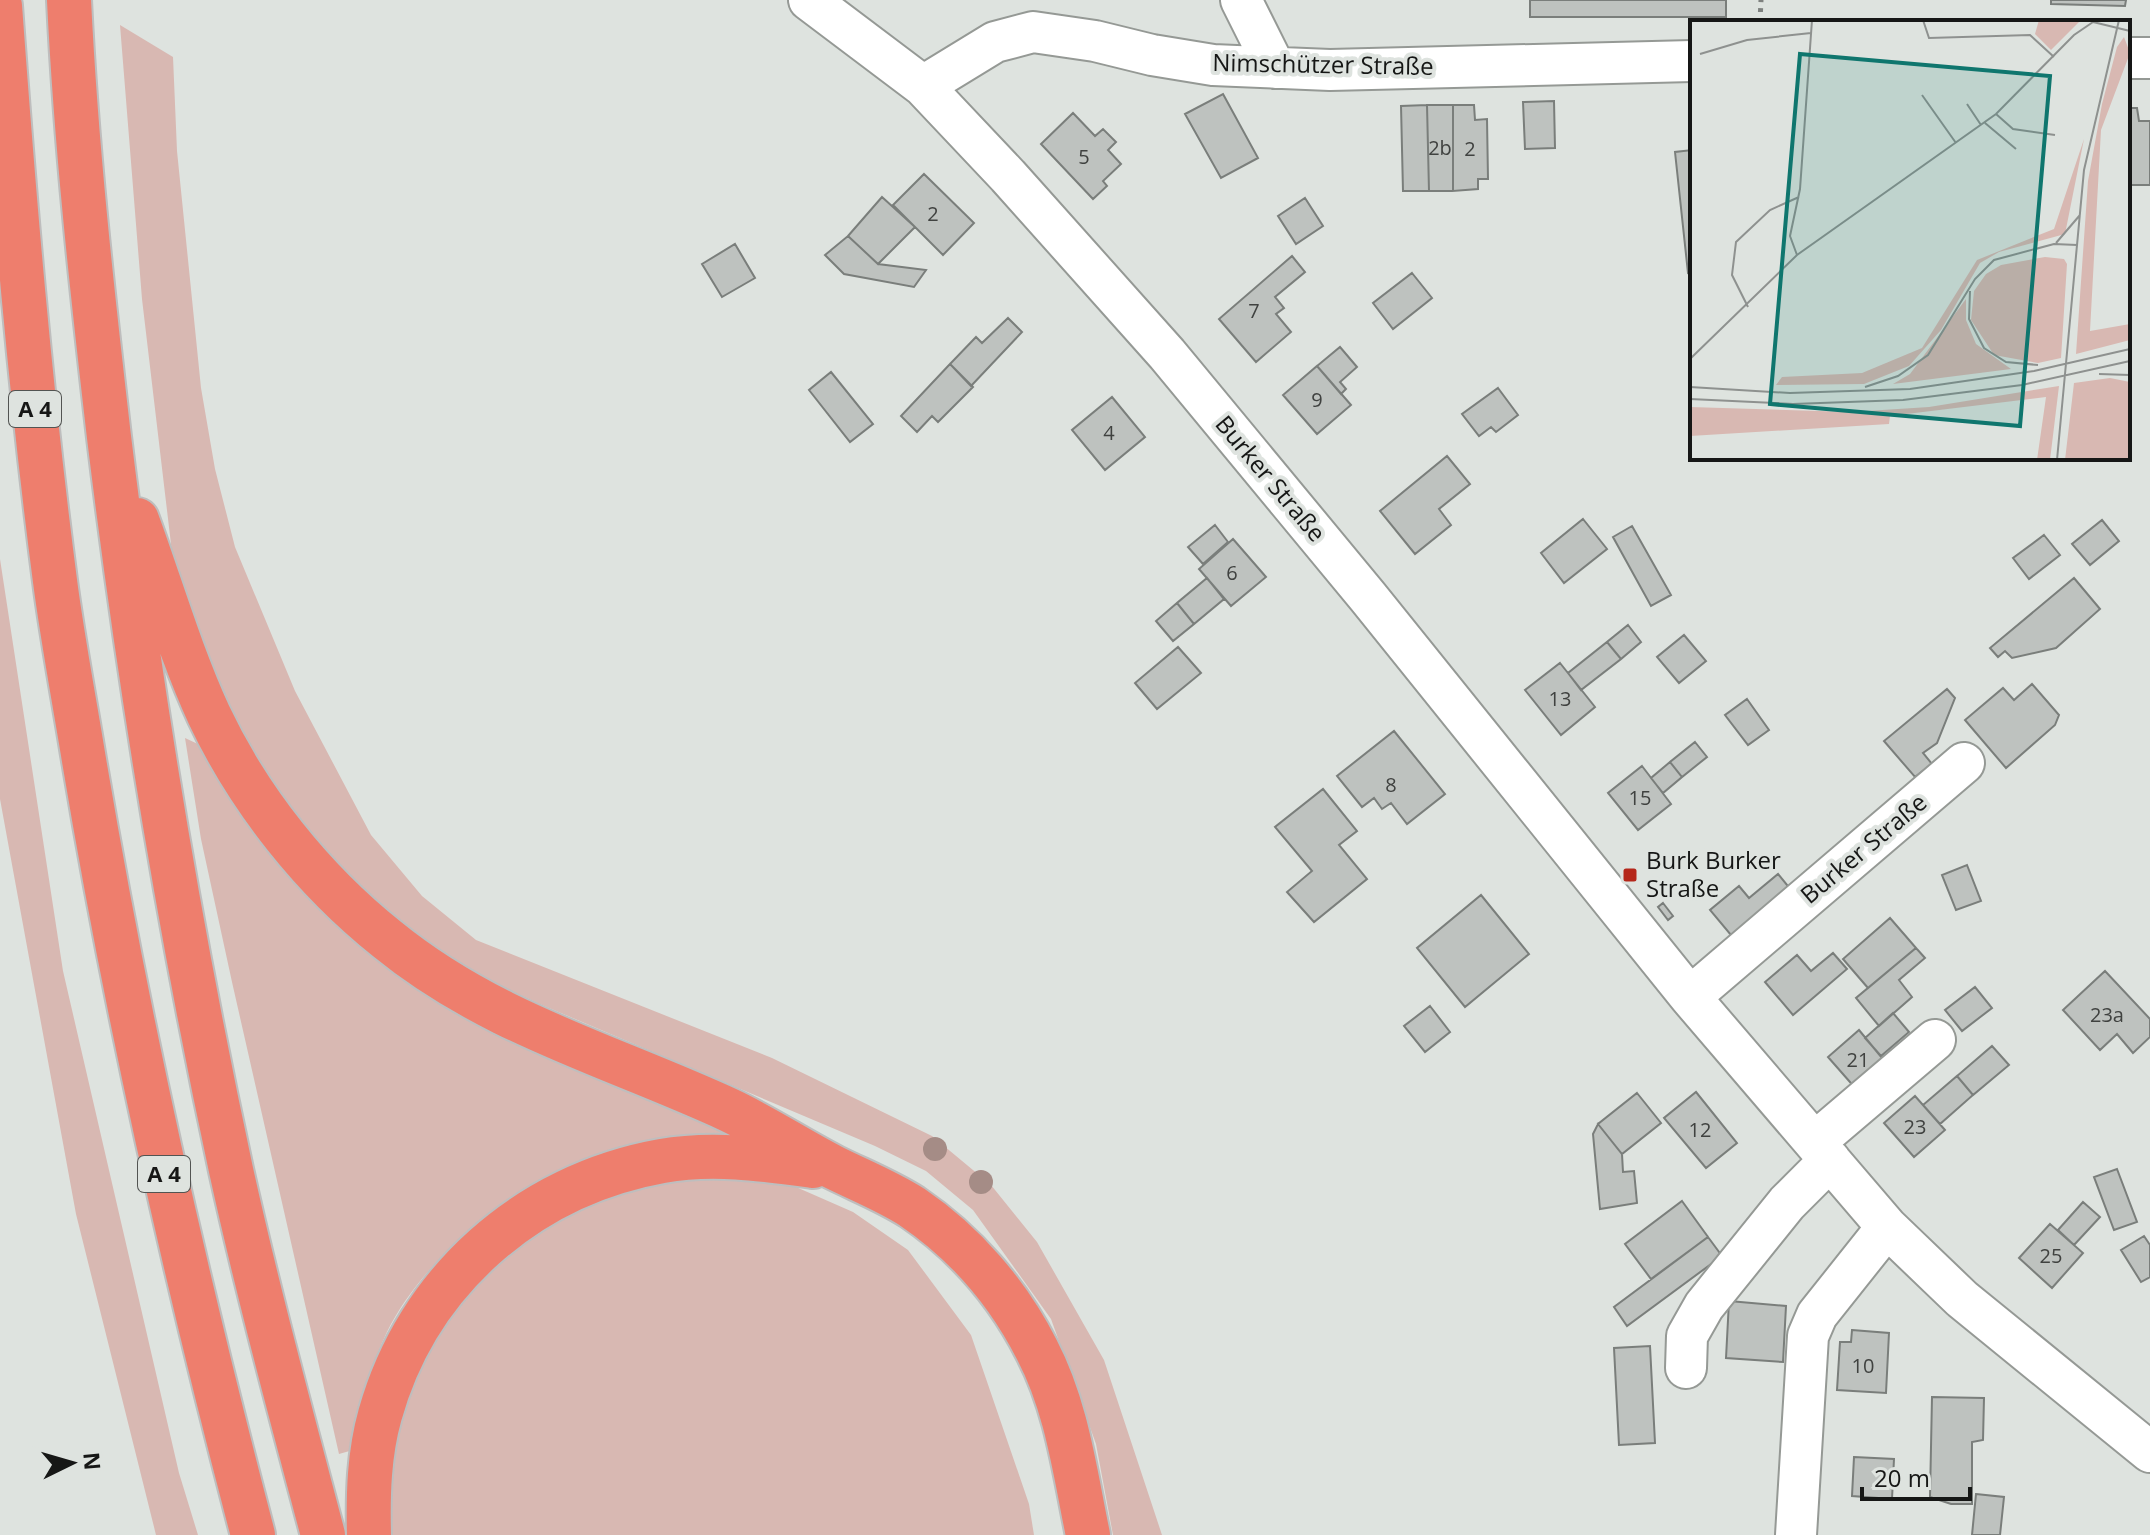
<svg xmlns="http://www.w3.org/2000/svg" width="2150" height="1535" font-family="'Open Sans',sans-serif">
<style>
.green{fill:#d8b8b2}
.building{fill:#bec2bf;stroke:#7a7e7b;stroke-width:2}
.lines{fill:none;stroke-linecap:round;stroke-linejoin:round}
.minor-casing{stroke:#959995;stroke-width:44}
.highway-casing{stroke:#bebebe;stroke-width:48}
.path{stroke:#7d807e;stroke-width:5;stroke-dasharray:4 6;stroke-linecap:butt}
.minor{stroke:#fff;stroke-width:40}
.highway{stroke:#ee7e6d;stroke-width:44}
.tree{fill:#a58c86}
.poi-dot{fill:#b5271a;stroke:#dee3df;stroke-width:3}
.labels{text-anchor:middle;stroke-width:8;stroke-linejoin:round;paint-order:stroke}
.number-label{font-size:20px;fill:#404240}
.shield{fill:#dee3df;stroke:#525452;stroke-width:2}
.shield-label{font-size:22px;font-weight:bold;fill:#161716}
.street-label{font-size:24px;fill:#161716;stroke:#dee3df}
.poi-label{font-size:24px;fill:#161716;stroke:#dee3df;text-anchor:start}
.inset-road{fill:none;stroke:#8e918f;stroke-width:2}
.view{fill:#0f766e;fill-opacity:0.15;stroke:#0f766e;stroke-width:4}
.inset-edge{fill:none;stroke:#161716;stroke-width:4}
</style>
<rect width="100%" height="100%" fill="#dee3df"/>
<path class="green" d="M120 25 173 57 177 151 201 388 215 469 235 547 295 691 371 835 422 896 476 940 772 1058 932 1136 991 1185 1037 1242 1104 1360 1162 1535H1113L1096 1444 1051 1319 973 1210 926 1171 875 1146 542 1005 471 972 412 930 355 885 303 831 222 704 173 561 142 299Z
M0 559 63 971 179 1473 198 1535H156L76 1214 0 799Z
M185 738 200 745 302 886 746 1138C704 1146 661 1153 619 1161 600 1165 577 1165 559 1173 494 1198 417 1270 387 1332 369 1369 358 1409 353 1450L339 1454 232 982 201 839Z
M684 1172 796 1187 853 1212 908 1250 971 1335 1029 1504 1034 1535H388L389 1450 419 1343 534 1221Z"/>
<path class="building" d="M1530 0H1726V17H1530Z
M2051 0H2126L2125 6 2051 4Z
M1223 94 1258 158 1221 178 1185 114Z
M1554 101 1555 148 1525 149 1523 102Z
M1427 105 1429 191H1403L1401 106Z
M1427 105H1453V191H1429Z
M1453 105H1474L1475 120 1487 119 1488 179H1478V189L1453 191Z
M2128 108H2137L2139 121H2150V185H2128Z
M1073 113 1095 136 1103 129 1116 142 1108 150 1121 164 1103 181 1107 186 1093 199 1041 144Z
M1692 150V272L1688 273 1675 152Z
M924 174 974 223 943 255 893 205Z
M882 197 915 227 878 264 848 236Z
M1305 198 1323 226 1296 244 1278 216Z
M848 236 878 264 926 270 914 287 844 274 825 255Z
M735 244 755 278 722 297 702 264Z
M1292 256 1305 272 1275 297 1284 308 1276 314 1291 332 1256 362 1219 319Z
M1412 273 1432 298 1393 329 1373 303Z
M1008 318 1022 332 971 386 950 364 976 337 982 343Z
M1340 347 1357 367 1340 382 1346 389 1341 394 1317 366Z
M950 364 973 387 938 422 932 416 917 432 901 416Z
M1317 366 1351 405 1317 434 1283 395Z
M831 372 873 424 850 442 809 390Z
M1498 388 1518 415 1496 432 1491 427 1479 436 1462 414Z
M1112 397 1145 437 1105 470 1072 430Z
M1447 456 1470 484 1439 509 1451 525 1415 554 1380 511Z
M1583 519 1607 549 1564 583 1541 553Z
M2102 520 2119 541 2090 565 2072 544Z
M1215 525 1228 542 1203 564 1188 547Z
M1632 526 1671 595 1651 606 1613 537Z
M2044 535 2060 555 2029 579 2013 558Z
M1233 539 1266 577 1231 606 1199 569Z
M1207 578 1224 599 1194 624 1177 603Z
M2074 578 2100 609 2056 648 2012 658 2005 651 1998 657 1990 648Z
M1177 603 1194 624 1173 641 1156 621Z
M1628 625 1641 642 1621 659 1607 642Z
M1684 635 1706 661 1679 683 1657 657Z
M1607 642 1621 659 1581 690 1568 673Z
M1178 647 1201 673 1157 709 1135 683Z
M1560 663 1595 707 1561 735 1525 690Z
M2032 684 2059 715 2055 725 2006 768 1965 720 2003 688 2014 700Z
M1947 689 1955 698 1937 743 1923 753 1932 764 1915 777 1884 741Z
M1747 699 1769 730 1748 745 1725 715Z
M1394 731 1445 794 1407 824 1391 803 1382 809 1374 798 1362 807 1337 776Z
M1695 742 1707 757 1682 777 1670 762Z
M1670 762 1682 777 1663 793 1651 778Z
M1642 766 1671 804 1638 830 1608 793Z
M1323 789 1357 831 1339 845 1367 879 1314 922 1287 892 1312 871 1275 827Z
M1967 865 1981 901 1956 910 1942 875Z
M1778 874 1796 896 1741 947 1710 910 1739 886 1749 898Z
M1481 895 1529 954 1465 1007 1417 948Z
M1663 903 1673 916 1668 920 1658 907Z
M1890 918 1916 948 1868 988 1843 959Z
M1916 948 1925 958 1899 980 1912 997 1879 1026 1856 998Z
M1833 953 1847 969 1793 1015 1765 982 1797 955 1811 971Z
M2105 971 2150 1019V1037L2133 1053 2117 1034 2100 1050 2063 1010Z
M1975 987 1992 1008 1962 1031 1945 1010Z
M1430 1006 1450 1032 1425 1052 1404 1026Z
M1893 1013 1909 1032 1881 1056 1865 1038Z
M1859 1030 1887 1064 1857 1090 1828 1057Z
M1992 1046 2009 1065 1973 1095 1957 1076Z
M1957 1076 1973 1095 1940 1124 1923 1105Z
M1696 1092 1737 1143 1706 1168 1664 1118Z
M1637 1093 1661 1123 1622 1154 1598 1124Z
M1915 1096 1945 1130 1914 1157 1884 1123Z
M1598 1124 1622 1154 1623 1172 1634 1171 1637 1203 1600 1209 1593 1134Z
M2117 1169 2137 1222 2114 1230 2094 1177Z
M1682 1201 1708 1237 1651 1279 1625 1244Z
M2083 1202 2100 1217 2074 1245 2058 1230Z
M2050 1224 2083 1253 2052 1288 2019 1258Z
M2144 1236 2150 1245V1277L2141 1282 2121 1250Z
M1708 1237 1722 1256 1627 1326 1614 1307Z
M1729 1301 1786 1306 1783 1362 1726 1358Z
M1852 1330 1889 1333 1886 1393 1837 1390 1840 1342H1851Z
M1650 1346 1655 1443 1619 1445 1614 1348Z
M1932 1397 1984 1398 1983 1440 1972 1442V1504H1951L1930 1497Z
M1854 1457 1894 1459 1892 1499 1852 1496Z
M1976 1494 2004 1497 2000 1535H1972Z"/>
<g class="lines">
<g class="minor-casing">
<path id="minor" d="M809 0 923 86 1008 176 1167 354 1368 597 1690 997 1887 1227 1962 1299 2150 1452
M1241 0 1275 68
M2128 58H2150
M923 86 995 42 1033 32 1095 41 1152 55 1213 65 1330 70 1692 61
M1690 997 1964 763
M1815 1142 1935 1040
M1686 1368 1687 1336 1704 1306 1787 1203 1830 1160
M1796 1535 1808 1336 1817 1315 1887 1227"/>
</g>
<g class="highway-casing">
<path id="highway" d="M69 0C76 146 92 291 109 437 139 683 179 928 231 1170 258 1293 291 1414 323 1535
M0 6C14 198 30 390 55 581 62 635 72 688 81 742 125 1009 184 1273 253 1535
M137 520C161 585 180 652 209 715 249 800 313 880 387 939 491 1024 610 1055 729 1110 765 1127 798 1149 833 1167 859 1180 887 1191 912 1207 965 1243 1008 1293 1037 1350 1067 1407 1075 1473 1088 1535
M369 1535C368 1494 369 1454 380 1415 417 1282 527 1185 662 1161 712 1152 762 1159 813 1166"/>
</g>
<path class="path" d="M1760 22 1761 0"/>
<use href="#minor" class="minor"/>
<use href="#highway" class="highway"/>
</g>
<g class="tree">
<circle cx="935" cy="1149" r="12"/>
<circle cx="981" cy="1182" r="12"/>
</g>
<rect class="poi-dot" x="1622" y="867" width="16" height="16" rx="4"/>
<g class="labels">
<g class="number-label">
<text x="1440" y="155">2b</text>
<text x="1470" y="156">2</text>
<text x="1084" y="164">5</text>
<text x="933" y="221">2</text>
<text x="1254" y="318">7</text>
<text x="1317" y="407">9</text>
<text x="1109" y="440">4</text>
<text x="1232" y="580">6</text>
<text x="1560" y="706">13</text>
<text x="1391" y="792">8</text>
<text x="1640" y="805">15</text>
<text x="2107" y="1022">23a</text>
<text x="1858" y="1067">21</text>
<text x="1915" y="1134">23</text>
<text x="1700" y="1137">12</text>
<text x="2051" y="1263">25</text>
<text x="1863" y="1373">10</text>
</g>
<g class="shield">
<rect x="9" y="391" width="52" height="36" rx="6"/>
<rect x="138" y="1156" width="52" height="36" rx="6"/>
</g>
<g class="shield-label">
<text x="35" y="417">A 4</text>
<text x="164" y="1182">A 4</text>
</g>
<g class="street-label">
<text transform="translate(1323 65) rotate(1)" y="8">Nimschützer Straße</text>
<text transform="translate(1270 479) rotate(50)" y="8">Burker Straße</text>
<text transform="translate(1864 849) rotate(-40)" y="8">Burker Straße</text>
</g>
<g class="poi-label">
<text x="1646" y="869">Burk Burker<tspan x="1646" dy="28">Straße</tspan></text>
</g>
</g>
<g transform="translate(1690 20)">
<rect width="440" height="440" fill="#dee3df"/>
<path d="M349 0H391L361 30 345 14ZM434 17 440 33 411 110 400 311 440 304V320L386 334 398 161 412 84 427 27ZM394 119 375 214 309 232 290 243 251 310 219 346 174 364 86 365 92 357 172 353 232 328 287 240 364 209ZM355 237 374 239 377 244 371 338 348 343 304 335 281 300 284 271 296 254 311 245ZM276 279V300L286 324 321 349 203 364 220 354ZM420 358 440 362V440H375L384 363ZM369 366 360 440H347L356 377 200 396 199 404 0 416V387L161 392 239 387Z" fill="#d8b8b2"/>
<path class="inset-road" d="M233 0 239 18 340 15 364 37M403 2 440 11M10 34 57 20 121 13M232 75 266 123M277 84 291 105M306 94 323 109 365 115M295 103 326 129M366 223 390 195M107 235 100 216 110 169 122 0M280 271 279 299 294 328 316 342 348 345M58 287 42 255 46 222 80 190 109 177M0 339 107 235 306 94 384 15 406 0M409 354 440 355M0 367 100 373 220 369 344 351 440 329M175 367 208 356 238 335 285 259 304 240 364 224 387 225M0 379 103 384 213 380 332 365 440 341M367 440 394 150 429 0"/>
<path class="view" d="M110 34 360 56 330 406 80 384Z"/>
<rect width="440" height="440" class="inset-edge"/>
</g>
<g transform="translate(72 1463) rotate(85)" stroke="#dee3df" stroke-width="6" paint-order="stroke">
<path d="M0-6L14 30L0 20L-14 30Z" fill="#161716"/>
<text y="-12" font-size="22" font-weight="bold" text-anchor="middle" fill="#161716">N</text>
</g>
<path d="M1862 1487v12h108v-12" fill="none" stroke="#161716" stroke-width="4"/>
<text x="1874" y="1487" font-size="24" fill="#161716" stroke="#dee3df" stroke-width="6" paint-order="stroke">20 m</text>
</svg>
